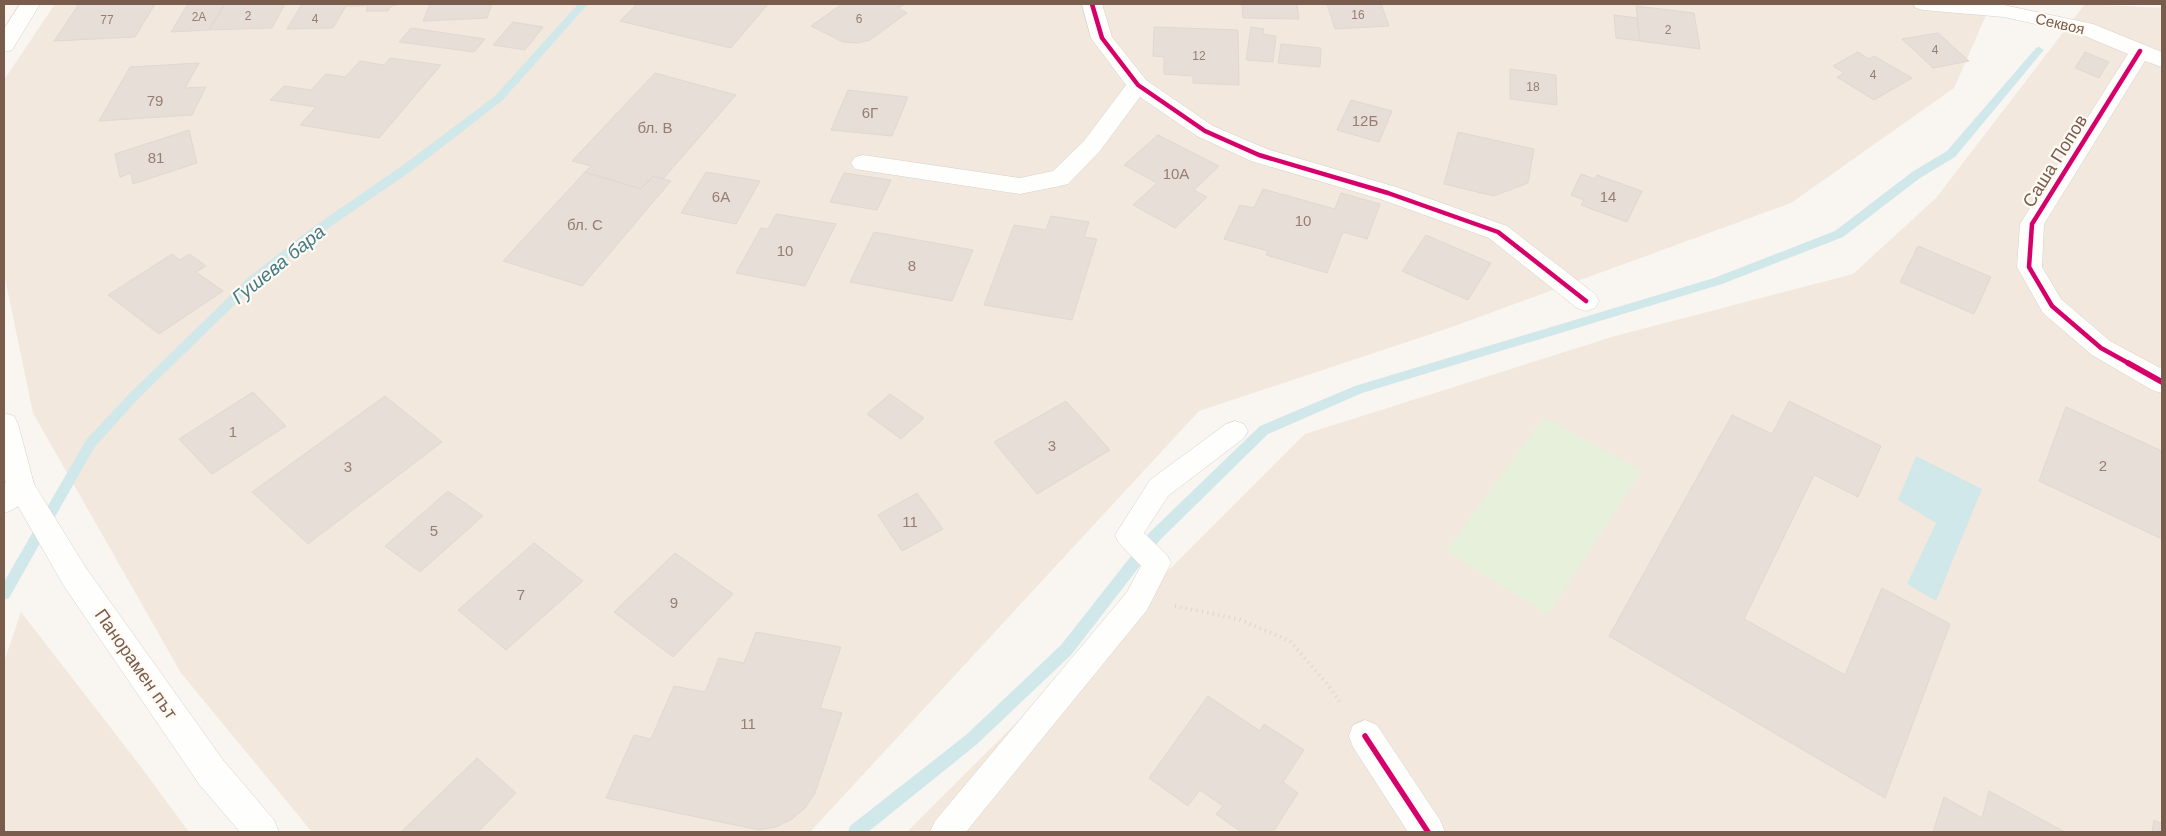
<svg xmlns="http://www.w3.org/2000/svg" width="2166" height="836" font-family="Helvetica,sans-serif">
<style>
.residential{fill:#f2e8de}
.green{fill:#e7f0db}
.water{fill:#d0e8ea}
.lines{fill:none;stroke-linecap:round;stroke-linejoin:round}
.stream{fill:#d0e8ea;fill-rule:evenodd}
.building{fill:#e6ded7;stroke:#e2d8d2}
.lane-casing{stroke:#d7d1cb;stroke-width:1}
.street-casing{stroke:#d7d1cb;stroke-width:1}
.secondary-casing{stroke:#d9d2cb;stroke-width:1}
.path{stroke:#dcd5d0;stroke-width:4;stroke-dasharray:1 4.5;stroke-linecap:butt}
.lane{fill:#fefefd;fill-rule:evenodd}
.street{fill:#fefefd;fill-rule:evenodd}
.secondary{fill:#fefefd;fill-rule:evenodd}
.cycleway-far1-casing{stroke:#fffaf3;stroke-width:7}
.cycleway-casing{stroke:#fffaf3;stroke-width:9}
.cycleway-far1{stroke:#d6006c;stroke-width:4.5}
.cycleway{stroke:#d6006c;stroke-width:5.5}
.labels{text-anchor:middle;stroke-width:4.5;stroke-linejoin:round;paint-order:stroke}
.far-number-label{font-size:12px;fill:#977e72}
.far-street-label{font-size:15px;fill:#7a5c4d;stroke:#fffaf3}
.number-label{font-size:15px;fill:#977e72}
.street-label{font-size:18px;fill:#7a5c4d;stroke:#fffaf3}
.water-label{font-size:19px;font-style:italic;fill:#437c86;stroke:#fffaf3}
</style>
<rect width="100%" height="100%" fill="#f9f5f0"/>
<path class="residential" d="M55 4H1991L1954 88 1791 203 1449 328 1199 411 810 832H312L181 673 33 413 4 273V80Z
M2085 4 2162 8V832H907L1305 434 1615 336 1853 274 1936 198Z
M21 612 138 763 189 832H4V662Z"/>
<path class="green" d="M1544 417 1642 471 1548 615 1446 551Z"/>
<path class="water" d="M1916 456 1982 489 1936 601 1907 584 1936 523 1898 500Z"/>
<g class="lines">
<path class="stream" d="M578 4H588L503 100 414 169 317 236 257 283 137 400 94 448 9 598 4 600V582L86 440 129 394 249 277 309 230 406 163 495 96Z
M2039 47 2044 50 2042 52 1955 157 1920 178 1843 237 1722 284 1362 393 1268 434 1160 540 1071 655 976 745 868 832H848L850 826 966 735 1061 645 1150 532 1260 426 1355 386 1714 278 1835 231 1912 172 1947 151 2036 48Z"/>
</g>
<path class="building" d="M79 4H155L135 37 54 41Z
M188 4H225L209 30 171 32Z
M225 4H285L272 28 209 30Z
M302 4H400L391 6 388 11H366L368 6H346L333 28 287 29Z
M430 4H492L487 18 423 21Z
M637 4H768L731 48 620 21Z
M842 4H905L898 8 907 13 870 40 857 43 843 42 811 26Z
M1242 4H1297L1299 19 1243 18Z
M1327 4H1381L1389 26 1335 29Z
M1636 6 1694 13 1700 49 1640 41Z
M1614 15 1637 18 1640 41 1616 38Z
M513 22 543 27 525 50 493 45Z
M1154 27 1238 30 1239 85 1193 83V76L1164 74V57L1153 56Z
M1251 27 1264 29 1263 34 1276 36 1273 62 1246 60Z
M411 28 485 39 474 52 399 42Z
M1938 33 1969 61 1933 68 1902 39Z
M1281 44 1321 48 1320 67 1278 63Z
M1858 52 1869 59 1874 56 1912 78 1874 100 1837 77 1844 73 1833 66Z
M2085 52 2109 62 2099 78 2075 68Z
M390 58 441 65 379 138 300 125 316 107 270 100 284 86 311 90 326 74 345 77 360 61 384 65Z
M199 63 185 88 206 87 192 115 99 121 130 67Z
M1510 69 1556 75 1557 105 1510 99Z
M655 73 736 95 663 179 653 176 641 189 585 172 591 166 572 161Z
M848 90 908 97 892 136 831 130Z
M1351 100 1392 111 1379 142 1337 130Z
M189 130 197 163 133 184 131 173 120 177 115 154Z
M1458 132 1534 149 1528 183 1494 196 1444 184Z
M1158 135 1219 166 1194 190 1207 197 1175 228 1133 205 1157 183 1124 165Z
M585 172 641 189 653 176 671 181 582 286 503 261Z
M706 172 760 181 736 224 681 213Z
M844 173 891 180 877 210 830 202Z
M1581 174 1595 179 1597 175 1642 191 1627 222 1581 205 1584 200 1571 195Z
M1263 189 1335 209 1341 193 1380 204 1367 239 1343 232 1327 273 1266 255 1268 251 1224 239 1240 205 1254 208Z
M776 214 836 224 805 286 736 273 761 228 768 229Z
M1051 216 1089 222 1084 237 1097 239 1072 320 984 305 1014 225 1046 230Z
M874 232 973 250 952 301 850 282Z
M1426 235 1491 263 1468 300 1402 271Z
M1918 246 1991 277 1974 314 1900 282Z
M172 254 180 260 190 254 206 266 196 272 223 291 159 334 108 295Z
M253 392 286 426 212 474 179 439Z
M890 394 924 418 901 439 867 414Z
M385 396 442 442 308 544 252 492Z
M1066 401 1110 450 1037 494 994 442Z
M1789 401 1881 446 1858 497 1814 475 1744 619 1845 675 1882 588 1950 624 1885 798 1609 636 1732 415 1772 434Z
M2066 407 2162 451V539L2039 481Z
M448 491 483 516 420 572 385 546Z
M917 493 943 529 902 551 878 515Z
M534 543 583 581 506 650 458 610Z
M675 553 733 594 673 657 614 612Z
M756 632 841 647 820 708 842 713 815 793 805 808 792 819 776 827 759 830 606 798 634 735 651 739 674 686 705 692 719 658 744 663Z
M1208 696 1260 731 1264 724 1304 750 1283 782 1298 793 1273 832H1241L1216 814 1223 806 1200 790 1188 806 1149 778Z
M477 758 516 793 478 832H401Z
M1989 791 2065 832H1933L1944 797 1982 818Z
M2154 820 2162 824V832H2152Z"/>
<g class="lines">
<g class="lane-casing">
<path id="lane" d="M1235 421 1244 424 1248 431 1244 438 1168 496 1144 533 1167 555 1171 563 1147 610 966 832H930L935 821 1127 592 1141 566 1119 543 1115 535 1150 480 1226 424Z"/>
</g>
<g class="street-casing">
<path id="street" d="M1082 4H1102L1112 37 1146 80 1213 126 1267 149 1396 187 1507 226 1595 294 1599 301 1595 308 1586 311 1577 308 1489 238 1380 199 1251 161 1197 136 1140 97 1100 151 1068 184 1060 186 1020 194 855 169 851 163 855 157 863 155 1020 178 1053 171 1084 141 1126 85 1091 38Z
M1913 4 2004 5 2093 24 2162 52V67L2145 61 2044 224 2042 267 2061 299 2110 341 2162 369V393L2152 390 2092 355 2043 313 2017 267 2020 224 2128 54 2080 34 2004 17 1923 10 1916 8Z
M21 475 31 478 35 487C29 500 17 509 4 513V484L11 478Z
M1365 720 1377 725 1440 820 1445 832H1408L1353 747 1349 736 1353 725Z"/>
</g>
<g class="secondary-casing">
<path id="secondary" d="M20 4H40L12 50 4 52V29Z
M4 413 14 416 18 424 34 484 86 568 223 760 274 820 279 832H240L199 784 64 586 7 487 4 476Z"/>
</g>
<path class="path" d="M1175 606 1238 619 1290 641 1328 685 1342 705"/>
<use href="#lane" class="lane"/>
<use href="#street" class="street"/>
<use href="#secondary" class="secondary"/>
<g class="cycleway-far1-casing">
<path id="cycleway-far1" d="M1092 4 1102 38 1138 85 1205 131 1259 155 1388 193 1498 232 1586 301
M2130 364 2101 348 2052 306 2029 267 2032 224 2140 51"/>
</g>
<g class="cycleway-casing">
<path id="cycleway" d="M2128 363 2162 382
M1365 736 1428 832"/>
</g>
<use href="#cycleway-far1" class="cycleway-far1"/>
<use href="#cycleway" class="cycleway"/>
</g>
<g class="labels">
<g class="far-number-label">
<text x="1358" y="19">16</text>
<text x="248" y="20">2</text>
<text x="199" y="21">2А</text>
<text x="315" y="23">4</text>
<text x="859" y="23">6</text>
<text x="107" y="24">77</text>
<text x="1668" y="34">2</text>
<text x="1935" y="54">4</text>
<text x="1199" y="60">12</text>
<text x="1873" y="79">4</text>
<text x="1533" y="91">18</text>
</g>
<g class="far-street-label">
<text transform="translate(2060 24) rotate(13)" y="5">Секвоя</text>
</g>
<g class="number-label">
<text x="155" y="106">79</text>
<text x="870" y="118">6Г</text>
<text x="1365" y="126">12Б</text>
<text x="655" y="133">бл. B</text>
<text x="156" y="163">81</text>
<text x="1176" y="179">10А</text>
<text x="721" y="202">6А</text>
<text x="1608" y="202">14</text>
<text x="1303" y="226">10</text>
<text x="585" y="230">бл. C</text>
<text x="785" y="256">10</text>
<text x="912" y="271">8</text>
<text x="233" y="437">1</text>
<text x="1052" y="451">3</text>
<text x="2103" y="471">2</text>
<text x="348" y="472">3</text>
<text x="910" y="527">11</text>
<text x="434" y="536">5</text>
<text x="521" y="600">7</text>
<text x="674" y="608">9</text>
<text x="748" y="729">11</text>
</g>
<g class="street-label">
<text transform="translate(2055 161) rotate(-58)" y="6">Саша Попов</text>
<text transform="translate(136 664) rotate(55)" y="6">Панорамен път</text>
</g>
<g class="water-label">
<text transform="translate(278 264) rotate(-39)" y="7">Гушева бара</text>
</g>
</g>
<rect width="2166" height="836" fill="none" stroke="#7a5c4d" stroke-width="10"/>
</svg>
